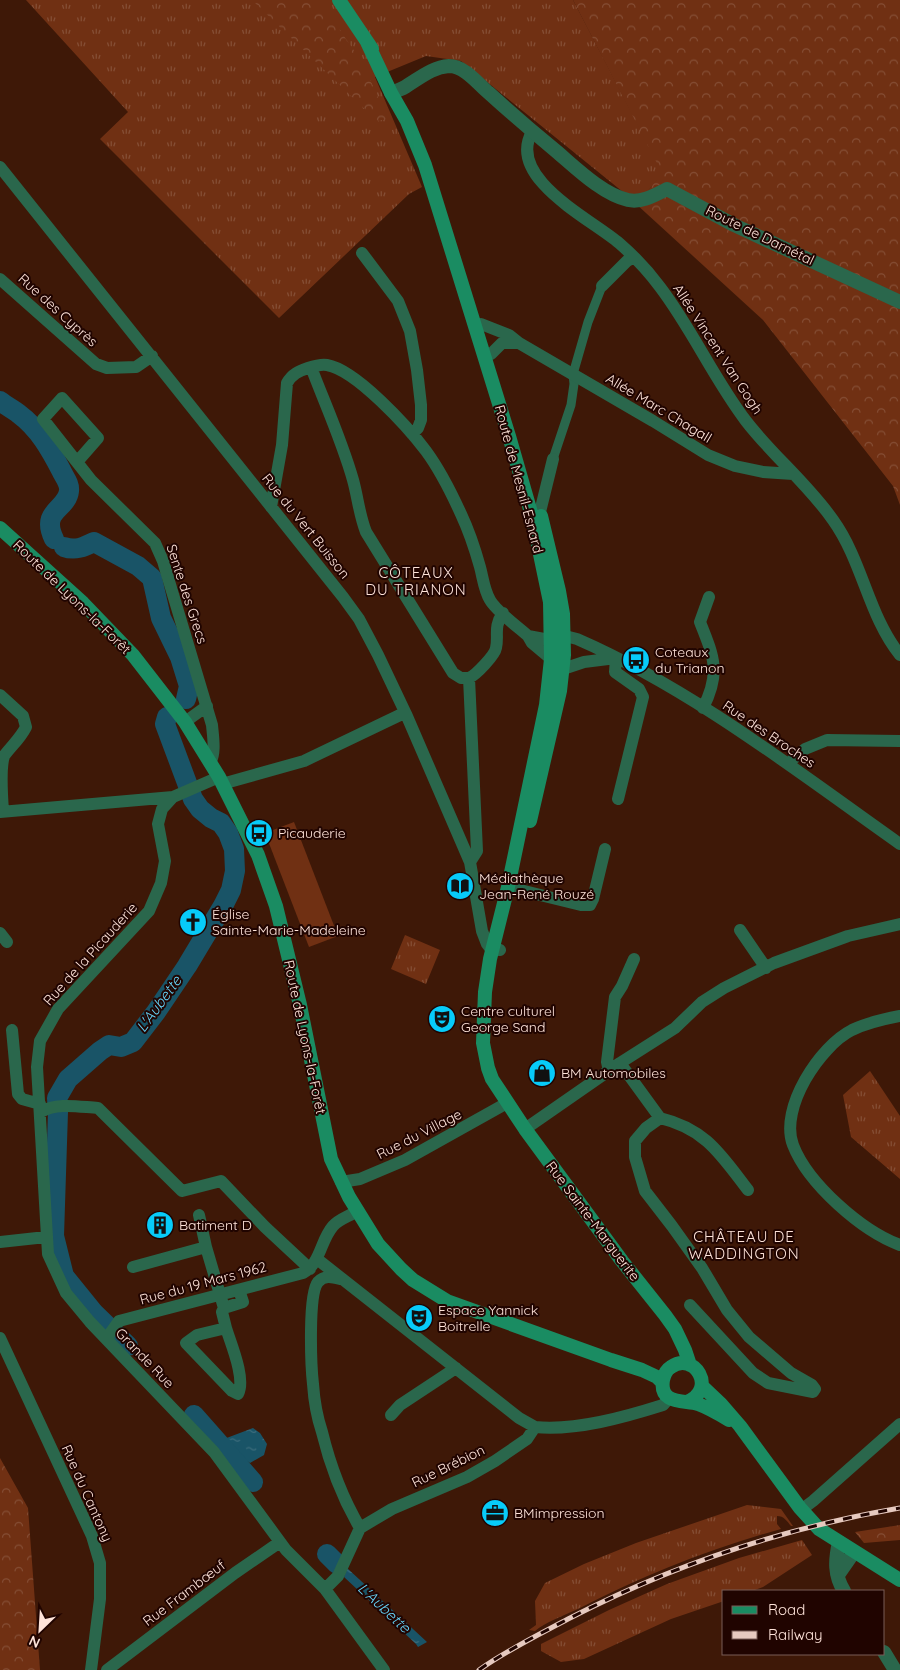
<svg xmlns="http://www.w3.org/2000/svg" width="900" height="1670" font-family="Quicksand,sans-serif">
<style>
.grass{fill:url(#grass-tufts)}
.forest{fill:url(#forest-crowns)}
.pitch{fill:#703013}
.water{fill:url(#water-ripples)}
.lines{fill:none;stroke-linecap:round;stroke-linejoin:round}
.river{stroke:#195467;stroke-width:20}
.pedestrian{stroke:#2a674c;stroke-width:9}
.minor{stroke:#2a674c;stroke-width:12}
.tertiary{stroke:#2a674c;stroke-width:14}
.secondary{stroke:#1a8c62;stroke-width:14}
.rail-casing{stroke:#e6c9bf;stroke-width:5}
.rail{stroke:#200400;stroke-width:3;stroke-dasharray:9;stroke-linecap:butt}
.labels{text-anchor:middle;stroke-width:4;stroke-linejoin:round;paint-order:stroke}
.street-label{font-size:14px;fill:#fee3d9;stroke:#200400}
.poi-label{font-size:14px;fill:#fee3d9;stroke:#200400;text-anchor:start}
.neighbourhood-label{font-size:15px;letter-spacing:1px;fill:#fee3d9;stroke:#200400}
.water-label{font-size:15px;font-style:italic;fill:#66d5f9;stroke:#200400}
</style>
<defs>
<pattern id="grass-tufts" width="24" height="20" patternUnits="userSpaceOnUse" patternTransform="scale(1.25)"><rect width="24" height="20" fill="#703013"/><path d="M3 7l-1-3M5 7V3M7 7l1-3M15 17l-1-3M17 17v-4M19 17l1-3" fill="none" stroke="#854e35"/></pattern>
<pattern id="forest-crowns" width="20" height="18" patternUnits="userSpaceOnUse" patternTransform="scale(1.25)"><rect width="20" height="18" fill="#703013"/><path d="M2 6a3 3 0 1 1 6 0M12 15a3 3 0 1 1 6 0" fill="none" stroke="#854e35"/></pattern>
<pattern id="water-ripples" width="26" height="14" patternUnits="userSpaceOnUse" patternTransform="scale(1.25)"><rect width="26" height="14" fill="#195467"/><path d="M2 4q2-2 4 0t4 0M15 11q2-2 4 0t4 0" fill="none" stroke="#3c6c7c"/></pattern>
</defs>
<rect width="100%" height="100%" fill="#3e1807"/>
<path class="grass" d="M26 0H573L663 173 647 192H623L461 61 426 56 375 77 422 187 409 194 279 318 100 139 128 112Z
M405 935 440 950 426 984 391 969Z
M870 1071 900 1116V1179L851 1137 843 1095Z
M747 1505 781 1509 793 1526H791C787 1521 784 1516 777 1516V1524L781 1529C711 1548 642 1576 578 1609 565 1615 544 1623 535 1631L529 1630 536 1625 535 1601 545 1583 584 1564 636 1543Z
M802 1540 812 1555 763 1587 752 1591H724V1601L671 1619 584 1659 561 1662 541 1651V1644L609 1610 667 1584 739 1558Z"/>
<path class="forest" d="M252 0H319L364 65 387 119 377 121Z
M573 0H900V505L893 486 763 320 623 192H647L662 173Z
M0 1458 28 1508 40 1670H0Z
M900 1525V1540L864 1543 855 1532Z"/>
<path class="pitch" d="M294 822 338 936 309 947 265 833Z"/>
<path class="water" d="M253 1428 260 1433 267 1444 264 1455 250 1463 241 1457 224 1439Z
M347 1568 427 1642 418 1647 416 1644 344 1577Z"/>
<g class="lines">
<path class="river" d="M0 401C6 406 13 409 19 414 39 429 50 449 61 470 64 477 70 483 69 491 67 510 40 510 54 539
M64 547C75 551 84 547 94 542L138 566 152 578 161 618 180 657 189 686 186 699
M128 1346 94 1313 64 1276 54 1236 58 1112 57 1098 68 1079 100 1051 109 1045 121 1047 133 1042 156 1012 187 966 223 906 231 890 235 871 234 849 228 833 221 823 211 818 200 809 193 799 165 724 167 717
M194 1415 253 1482
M327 1554 337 1564"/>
<path class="pedestrian" d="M553 459 571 405 574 384 573 374 588 322 602 286"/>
<path class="minor" d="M532 132C506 178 591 219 619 243 634 256 649 272 660 287 692 329 714 379 746 421 773 456 808 484 833 520 863 562 868 615 900 655
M0 167 343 597 359 619 378 655 406 714 470 862 482 931 487 944 490 948 500 950
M362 253 398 301 410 331 417 370 421 405V420L418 428 412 434
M0 279 96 364 107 368 136 367 152 356
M602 286 627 261 634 257
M481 324 509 335 519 343 653 421 708 455 735 466 763 472 793 474
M491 354 502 343H519
M311 367C325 404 342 441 353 480 358 498 359 514 366 532L453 673 461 678H469
M77 462 98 438 62 398 43 419 91 480 155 543 163 561 212 725C213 737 216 753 210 763
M271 507 282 445 287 383C292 374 299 371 308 368 314 366 321 364 327 365 356 370 408 427 426 451 440 470 451 492 461 514 469 531 475 549 480 567 483 578 484 590 490 600 496 611 518 627 528 636L532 643 563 669 584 662 616 658
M540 512 553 459
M528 636 544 639 569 637 577 639C692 689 798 772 900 844
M616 658 615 672 639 689 643 697 618 799
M0 695 23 716 26 727C20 739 12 745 4 756 0 768 2 797 3 811
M703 708C721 673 714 657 700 622L709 597
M185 722 207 706
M790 764 793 759 805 749 827 740 900 741
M219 777 173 797 162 809 158 824 165 861 161 883 149 911 58 1009 40 1041 37 1067 48 1254 66 1293 90 1322 214 1452 286 1550 325 1589 384 1670
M222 784 304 761 400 715 406 714
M0 812 173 797
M470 862 477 851 469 678C476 675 495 655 496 648 499 635 493 627 503 613
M508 887 581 905H590L593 899 605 849
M740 930 766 968
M0 933 7 942
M900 1016C884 1019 867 1023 852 1030 820 1046 779 1108 793 1145 808 1184 862 1231 900 1245
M12 1030 18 1094 22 1099 40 1104
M620 1063 660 1118 646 1128 635 1141V1157L645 1191 672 1226 702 1268 727 1310 749 1337 791 1373 812 1385 815 1389 813 1392 768 1383 753 1373 690 1305
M609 1071 607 1062 615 997 622 986 634 959
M41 1112C57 1102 80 1107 98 1108L182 1191 221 1181 265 1227 310 1269
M660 1118C706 1129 721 1155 748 1190
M525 1129 620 1063 675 1028 702 1002 724 988 774 963 848 936 900 924
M341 1182 360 1179 405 1160 507 1103
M199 1215 206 1247
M0 1242 46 1237
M317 1259 519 1418 535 1427
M133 1267 206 1247 224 1308 243 1302 239 1290
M340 1279C332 1277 324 1275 318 1282 308 1294 311 1366 313 1384 314 1399 317 1417 322 1432 330 1465 343 1499 360 1528
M224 1308 222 1312 226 1328 197 1335 186 1343 232 1391 238 1394C246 1379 231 1344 226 1328
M0 1338 92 1536 100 1563V1599L91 1670
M108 1341 109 1335 119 1321 303 1273C321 1263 320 1241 333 1226 339 1219 350 1216 357 1211
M391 1415 400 1405 456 1368
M800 1508 805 1507 813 1501 900 1424
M325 1589 338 1576 360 1528 392 1509 467 1477 495 1461 527 1439 535 1427C576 1431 625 1417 663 1405L669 1398
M107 1670 235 1573 280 1542"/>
<path class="tertiary" d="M391 93C396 91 403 89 408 85 421 77 433 67 449 66 465 66 478 84 489 93 511 113 533 132 556 151 575 167 602 194 628 200 642 203 655 195 667 189L734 225 900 302
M839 1542C835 1560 834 1575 844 1591
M838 1575 854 1552
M884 1652 895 1670"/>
<path class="secondary" d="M339 0 372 49
M367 42 391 93 407 121 425 165 509 436 532 516 550 602 551 659 546 705 508 887 490 959 485 992 483 1043 488 1068 492 1079 525 1129 622 1261 665 1315 675 1329 685 1350 690 1365
M0 528 83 603 133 655 185 722 219 777 258 855 276 906 300 1005 331 1159 349 1197 378 1244 401 1269 413 1280 447 1301 611 1360 642 1370 657 1377 662 1382
M530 821 560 691 564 655 563 614 559 591 541 516
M702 1386 721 1404 740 1426 800 1508 819 1529 900 1580
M687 1402C718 1389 694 1351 671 1367 666 1370 664 1375 663 1380 659 1405 684 1400 698 1404 709 1408 719 1414 729 1420"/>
<g class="rail-casing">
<path id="rail" d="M479 1670C507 1650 538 1635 568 1619 672 1565 784 1528 900 1508"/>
</g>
<use href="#rail" class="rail"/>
</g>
<defs>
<g id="bus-disc" transform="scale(1.4375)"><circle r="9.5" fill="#07cbf9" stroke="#200400"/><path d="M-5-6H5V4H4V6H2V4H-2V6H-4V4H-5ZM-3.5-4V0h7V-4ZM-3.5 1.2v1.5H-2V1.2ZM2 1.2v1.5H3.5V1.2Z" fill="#111"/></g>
<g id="library-disc" transform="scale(1.4375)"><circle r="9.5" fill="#07cbf9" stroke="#200400"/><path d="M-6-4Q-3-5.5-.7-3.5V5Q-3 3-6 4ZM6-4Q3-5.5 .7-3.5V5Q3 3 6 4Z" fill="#111"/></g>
<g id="church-disc" transform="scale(1.4375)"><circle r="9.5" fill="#07cbf9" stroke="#200400"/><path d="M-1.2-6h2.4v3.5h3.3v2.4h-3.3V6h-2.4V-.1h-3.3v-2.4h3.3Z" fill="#111"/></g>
<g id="theatre-disc" transform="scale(1.4375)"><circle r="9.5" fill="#07cbf9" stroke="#200400"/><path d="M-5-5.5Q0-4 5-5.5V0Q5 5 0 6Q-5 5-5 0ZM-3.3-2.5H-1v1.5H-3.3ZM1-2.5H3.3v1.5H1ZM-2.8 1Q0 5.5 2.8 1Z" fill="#111"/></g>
<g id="shop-disc" transform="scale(1.4375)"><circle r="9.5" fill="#07cbf9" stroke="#200400"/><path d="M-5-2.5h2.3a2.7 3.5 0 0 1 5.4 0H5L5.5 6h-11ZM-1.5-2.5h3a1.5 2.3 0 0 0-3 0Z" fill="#111"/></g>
<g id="building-disc" transform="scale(1.4375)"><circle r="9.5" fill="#07cbf9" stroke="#200400"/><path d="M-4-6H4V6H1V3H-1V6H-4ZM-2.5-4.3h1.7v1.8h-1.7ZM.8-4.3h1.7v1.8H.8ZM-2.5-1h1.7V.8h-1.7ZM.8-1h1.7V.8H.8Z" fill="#111"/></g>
<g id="office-disc" transform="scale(1.4375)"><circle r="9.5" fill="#07cbf9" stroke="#200400"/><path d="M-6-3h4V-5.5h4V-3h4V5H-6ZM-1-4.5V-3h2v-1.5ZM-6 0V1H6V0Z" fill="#111"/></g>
</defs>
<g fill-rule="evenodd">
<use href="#bus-disc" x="636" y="660"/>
<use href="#bus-disc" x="259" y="833"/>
<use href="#library-disc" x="460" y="886"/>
<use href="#church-disc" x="193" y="922"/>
<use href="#theatre-disc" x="442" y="1019"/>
<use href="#shop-disc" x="542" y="1073"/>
<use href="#building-disc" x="160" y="1225"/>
<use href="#theatre-disc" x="419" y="1318"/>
<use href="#office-disc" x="495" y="1513"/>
</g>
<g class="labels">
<g class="street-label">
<text transform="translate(760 235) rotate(26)" y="5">Route de Darnétal</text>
<text transform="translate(58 310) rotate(42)" y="5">Rue des Cyprès</text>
<text transform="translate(718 349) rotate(57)" y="5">Allée Vincent Van Gogh</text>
<text transform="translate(659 408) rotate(31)" y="5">Allée Marc Chagall</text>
<text transform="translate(519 479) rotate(75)" y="5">Route de Mesnil-Esnard</text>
<text transform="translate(306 526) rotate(51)" y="5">Rue du Vert Buisson</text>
<text transform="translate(187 594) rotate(72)" y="5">Sente des Grecs</text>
<text transform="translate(72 597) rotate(44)" y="5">Route de Lyons-la-Forêt</text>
<text transform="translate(769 734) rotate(34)" y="5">Rue des Broches</text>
<text transform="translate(90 954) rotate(-48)" y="5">Rue de la Picauderie</text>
<text transform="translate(305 1037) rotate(78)" y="5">Route de Lyons-la-Forêt</text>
<text transform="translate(419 1134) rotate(-27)" y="5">Rue du Village</text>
<text transform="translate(593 1221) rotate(53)" y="5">Rue Sainte-Marguerite</text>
<text transform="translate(203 1283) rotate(-15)" y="5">Rue du 19 Mars 1962</text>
<text transform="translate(145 1358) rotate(46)" y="5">Grande Rue</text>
<text transform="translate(448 1466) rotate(-26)" y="5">Rue Brébion</text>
<text transform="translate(87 1493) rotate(66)" y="5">Rue du Cantony</text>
<text transform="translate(184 1593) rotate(-37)" y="5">Rue Frambœuf</text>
</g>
<g class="poi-label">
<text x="655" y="657">Coteaux<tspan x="655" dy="16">du Trianon</tspan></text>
<text x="278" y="838">Picauderie</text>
<text x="479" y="883">Médiathèque<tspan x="479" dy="16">Jean-René Rouzé</tspan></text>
<text x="212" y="919">Église<tspan x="212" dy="16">Sainte-Marie-Madeleine</tspan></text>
<text x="461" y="1016">Centre culturel<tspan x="461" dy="16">George Sand</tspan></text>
<text x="561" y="1078">BM Automobiles</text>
<text x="179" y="1230">Batiment D</text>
<text x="438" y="1315">Espace Yannick<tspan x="438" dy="16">Boitrelle</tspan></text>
<text x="514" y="1518">BMimpression</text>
</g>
<g class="neighbourhood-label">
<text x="416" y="578">CÔTEAUX<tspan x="416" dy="17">DU TRIANON</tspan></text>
<text x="744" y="1242">CHÂTEAU DE<tspan x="744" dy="17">WADDINGTON</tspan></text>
</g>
<g class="water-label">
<text transform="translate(159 1004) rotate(-54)" y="5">L'Aubette</text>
<text transform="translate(384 1608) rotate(43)" y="5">L'Aubette</text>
</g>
</g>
<rect x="722" y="1590" width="162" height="65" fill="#200400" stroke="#795d57"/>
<rect x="732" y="1606" width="25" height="8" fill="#1a8c62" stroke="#795d57"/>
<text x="768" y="1615" font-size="15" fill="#fee3d9">Road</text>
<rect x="732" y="1631" width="25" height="8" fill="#e6c9bf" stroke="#795d57"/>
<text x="768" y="1640" font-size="15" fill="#fee3d9">Railway</text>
<g transform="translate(40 1630) rotate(205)" stroke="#200400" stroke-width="4" paint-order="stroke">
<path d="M0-4L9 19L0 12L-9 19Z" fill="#fee3d9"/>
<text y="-8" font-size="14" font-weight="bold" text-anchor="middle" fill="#fee3d9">N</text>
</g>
</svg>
